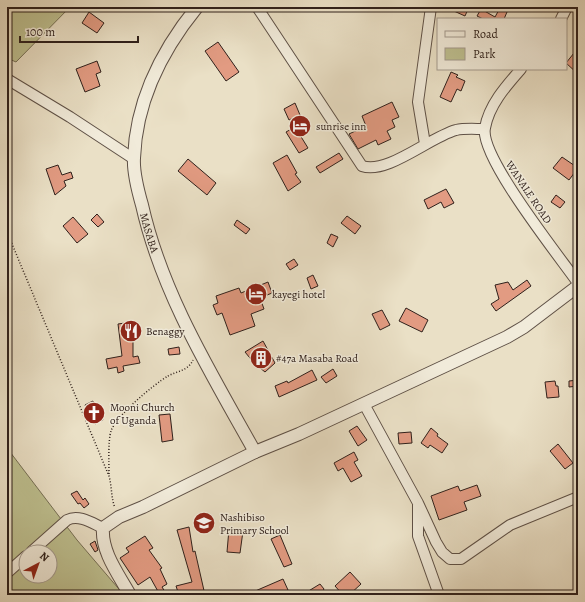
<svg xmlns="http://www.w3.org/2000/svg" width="585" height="602" font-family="Alegreya,serif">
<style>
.green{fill:#bec090;stroke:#767056;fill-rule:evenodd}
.building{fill:#e29b82;stroke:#2f201b}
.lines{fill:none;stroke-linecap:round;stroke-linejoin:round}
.minor-casing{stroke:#5e5046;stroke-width:12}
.tertiary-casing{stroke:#5e5046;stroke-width:14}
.path{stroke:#2f201b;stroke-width:1.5;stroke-dasharray:1 2;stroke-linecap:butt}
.minor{stroke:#f1ebda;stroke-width:10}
.tertiary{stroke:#f1ebda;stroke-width:12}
.labels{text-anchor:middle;stroke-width:3;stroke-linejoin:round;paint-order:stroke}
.poi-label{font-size:11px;fill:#2f201b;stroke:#f1ebda;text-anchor:start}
.street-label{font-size:11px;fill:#2f201b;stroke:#f1ebda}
</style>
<rect width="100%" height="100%" fill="#eae0c6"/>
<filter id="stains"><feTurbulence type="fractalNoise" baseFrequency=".005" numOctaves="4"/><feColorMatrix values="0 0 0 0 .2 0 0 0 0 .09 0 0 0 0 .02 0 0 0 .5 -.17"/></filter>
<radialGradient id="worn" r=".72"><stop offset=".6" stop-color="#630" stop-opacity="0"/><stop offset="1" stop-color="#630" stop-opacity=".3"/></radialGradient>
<path class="green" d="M7 7H70L16 62 7 58Z
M7 448 77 540 124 595H7ZM26 552H50V576H26Z"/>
<path class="building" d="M445 7H469L465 16Z
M500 8 507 12 504 19H483L477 16 481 9 495 17Z
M89 12 104 23 97 33 82 23Z
M218 42 239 72 226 81 205 51Z
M578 48V74L566 63Z
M97 61 101 72 96 74 100 86 85 92 76 69Z
M451 72 458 75 456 77 465 81 461 91 457 89 451 102 440 97Z
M392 102 399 117 392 120 395 127 387 131 391 139 378 145 376 140 358 149 349 134 366 126 362 116Z
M295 103 300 115 289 120 284 109Z
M295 127 308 148 299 153 286 132Z
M339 153 343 159 320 173 316 167Z
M287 155 297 173 295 174 301 182 288 191 273 163Z
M562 157 578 168 569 180 553 168Z
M188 159 216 183 207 195 178 171Z
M58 165 62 175 71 172 73 178 64 181 66 186 55 195 46 169Z
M446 189 454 203 444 208 441 202 428 209 424 200Z
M556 195 565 202 560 208 551 202Z
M97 214 104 222 98 227 91 220Z
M347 216 361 226 355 234 341 223Z
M73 217 88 234 77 243 63 226Z
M237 220 250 229 246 234 234 225Z
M331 234 338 237 333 247 327 243Z
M294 259 298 265 290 270 286 264Z
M313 275 318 286 311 289 307 278Z
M527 280 531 286 496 311 491 304 499 299 495 285 508 282 513 290Z
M268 282 272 293 260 298 264 309 251 314 255 326 230 335 222 313 217 315 213 305 218 303 216 296 239 288 241 293Z
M406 308 428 320 422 332 399 321Z
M382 310 390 325 380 330 372 314Z
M132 322 133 331H138V338L133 339V357L138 356 140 363 123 366 124 371 118 373 117 367 108 369 106 359 122 356 118 324Z
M263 341 275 363 265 372 254 363 245 352Z
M179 347 180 354 169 355 168 349Z
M333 369 337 376 326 383 321 377Z
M312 370 317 380 279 397 275 386 287 381 288 383Z
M578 380V386L569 387V381Z
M555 381 556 386H558L559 397 547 398 545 382Z
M93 401 103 420 95 424 85 405Z
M170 414 173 440 162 442 159 415Z
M357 426 367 440 358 446 349 431Z
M431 428 438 434 437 436 448 444 442 453 430 445 428 448 421 443Z
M411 432 412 443 399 444 398 433Z
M558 444 573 463 565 469 550 451Z
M354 452 358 460 354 462 362 476 351 482 343 468 338 471 334 463Z
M477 485 481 496 464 502 467 510 439 520 431 496 458 486 460 491Z
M77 491 83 500 85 498 89 504 84 508 80 503 78 504 71 494Z
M189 527 193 552 195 551 205 595H179L176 586 192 582 177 530Z
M229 529 243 531 240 553 227 552Z
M280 535 292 564 284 567 271 539Z
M145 536 153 548 149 550 162 568 160 569 167 584 162 587 167 595H160L150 577 138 585 120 558 129 552 126 548Z
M95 541 98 550 95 552 90 544Z
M350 572 361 584 349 595H343L335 586Z
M283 579 288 590 277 595H246Z
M320 584 324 589 323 591 326 595H302Z"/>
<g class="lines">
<g class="minor-casing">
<path id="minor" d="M257 7 362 166C387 175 430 137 456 130 465 128 475 129 484 129
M561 19 567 7
M521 69C506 86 489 105 485 128 479 156 559 256 578 283
M7 79 70 117 134 159
M425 144 418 102 431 7
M364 404 418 503 436 542 442 552 450 559H461L510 525 578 497
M418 505V536L439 595
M31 552 67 520C79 514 92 523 103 528
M7 573 26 556"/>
</g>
<g class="tertiary-casing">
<g id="tertiary">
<path id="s1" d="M197 7C162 50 136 102 134 158 133 173 138 191 142 205 162 294 211 373 255 452"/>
<path d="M130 595C119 575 101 552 103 528L119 517 143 507 255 452 299 434 507 337 524 327 578 286"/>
</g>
</g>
<path class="path" d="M7 232 109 476C112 487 111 498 115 508
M109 474C109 464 108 440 111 431 116 416 153 385 168 376 177 371 188 371 193 360"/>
<use href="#minor" class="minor"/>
<use href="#tertiary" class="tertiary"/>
</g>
<defs>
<g id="hotel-disc" transform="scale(1.15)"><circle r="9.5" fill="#8f2418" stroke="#f1ebda"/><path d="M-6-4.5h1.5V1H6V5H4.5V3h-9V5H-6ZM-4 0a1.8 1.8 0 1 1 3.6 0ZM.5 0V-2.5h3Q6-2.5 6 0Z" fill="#fff"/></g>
<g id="restaurant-disc" transform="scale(1.15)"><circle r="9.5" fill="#8f2418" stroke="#f1ebda"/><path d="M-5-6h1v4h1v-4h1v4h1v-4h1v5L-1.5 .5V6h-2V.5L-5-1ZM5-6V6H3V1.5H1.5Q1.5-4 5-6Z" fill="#fff"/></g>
<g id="building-disc" transform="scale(1.15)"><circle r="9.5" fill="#8f2418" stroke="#f1ebda"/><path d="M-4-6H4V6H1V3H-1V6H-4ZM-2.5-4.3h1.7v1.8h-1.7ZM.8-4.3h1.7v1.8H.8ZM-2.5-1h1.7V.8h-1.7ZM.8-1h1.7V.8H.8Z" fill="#fff"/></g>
<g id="church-disc" transform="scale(1.15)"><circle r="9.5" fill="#8f2418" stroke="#f1ebda"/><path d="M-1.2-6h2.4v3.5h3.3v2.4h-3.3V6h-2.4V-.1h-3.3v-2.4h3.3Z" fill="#fff"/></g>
<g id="school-disc" transform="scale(1.15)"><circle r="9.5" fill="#8f2418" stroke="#f1ebda"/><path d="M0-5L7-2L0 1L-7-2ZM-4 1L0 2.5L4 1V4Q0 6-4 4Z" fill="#fff"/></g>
</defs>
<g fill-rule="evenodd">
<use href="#hotel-disc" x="300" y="126"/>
<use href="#hotel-disc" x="256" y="294"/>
<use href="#restaurant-disc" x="131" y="331"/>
<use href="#building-disc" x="261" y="358"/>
<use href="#church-disc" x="94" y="413"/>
<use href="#school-disc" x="204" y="523"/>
</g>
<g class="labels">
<g class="poi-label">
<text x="316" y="130">sunrise inn</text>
<text x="272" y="298">kayegi hotel</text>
<text x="146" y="335">Benaggy</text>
<text x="276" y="362">#47a Masaba Road</text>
<text x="110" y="411">Mooni Church<tspan x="110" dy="13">of Uganda</tspan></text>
<text x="220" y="521">Nashibiso<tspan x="220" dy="13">Primary School</tspan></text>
</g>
<g class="street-label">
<text transform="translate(529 192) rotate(56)" y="4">WANALE ROAD</text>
<text dy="4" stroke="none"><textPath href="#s1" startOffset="243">MASABA</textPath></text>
</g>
</g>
<rect width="585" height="602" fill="none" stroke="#eae0c6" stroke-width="24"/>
<rect x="8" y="8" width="569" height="586" fill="none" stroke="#2f201b" stroke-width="2"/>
<rect x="12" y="12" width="561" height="578" fill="none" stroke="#2f201b"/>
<rect x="437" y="18" width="130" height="52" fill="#f1ebda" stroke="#a39a8e"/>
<rect x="445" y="31" width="20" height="6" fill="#f1ebda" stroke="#a39a8e"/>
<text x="473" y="38" font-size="12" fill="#2f201b">Road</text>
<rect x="445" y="48" width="20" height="12" fill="#bec090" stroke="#a39a8e"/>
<text x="473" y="58" font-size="12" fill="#2f201b">Park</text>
<g transform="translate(38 564) rotate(41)"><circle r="19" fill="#f1ebda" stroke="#a39a8e"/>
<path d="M0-3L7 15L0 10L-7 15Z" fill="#8f2418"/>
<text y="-6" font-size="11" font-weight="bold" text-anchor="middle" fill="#2f201b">N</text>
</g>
<path d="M20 36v6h118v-6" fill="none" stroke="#2f201b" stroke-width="2"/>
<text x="26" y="36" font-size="12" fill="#2f201b" stroke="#f1ebda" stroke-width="3" paint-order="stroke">100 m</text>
<rect width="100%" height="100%" filter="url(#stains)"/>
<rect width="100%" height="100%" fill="url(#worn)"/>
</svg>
